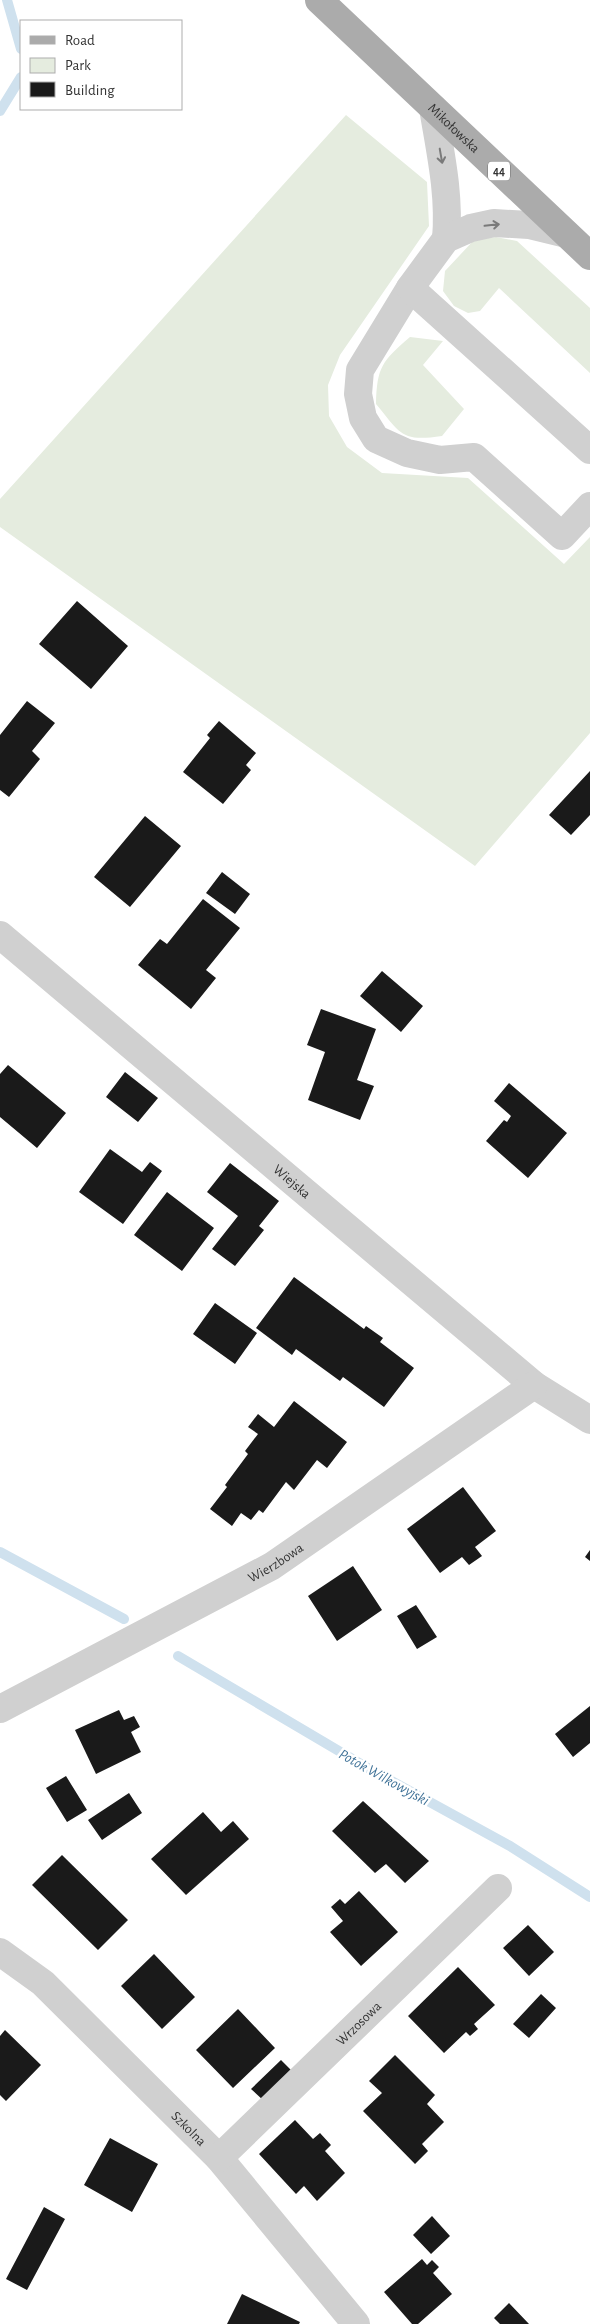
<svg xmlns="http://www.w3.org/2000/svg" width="590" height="2324" font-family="'Alegreya Sans',sans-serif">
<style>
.green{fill:#e5ecdf}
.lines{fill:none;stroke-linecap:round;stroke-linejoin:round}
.stream{stroke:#cfe1ee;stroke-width:10}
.building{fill:#1a1a1a}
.minor{stroke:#d0d0d0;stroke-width:28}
.major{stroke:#ababab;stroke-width:28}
.oneway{stroke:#7a7a7a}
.labels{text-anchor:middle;stroke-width:5;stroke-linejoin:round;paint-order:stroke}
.shield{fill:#fff;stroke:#707070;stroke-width:1}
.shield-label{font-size:12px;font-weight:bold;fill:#333}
.street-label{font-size:14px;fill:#333;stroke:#fff}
.water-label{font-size:15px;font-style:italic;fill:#3e7197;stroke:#fff}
</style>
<rect width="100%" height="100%" fill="#fff"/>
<path class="green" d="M346 115 427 182 429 226 340 355 328 385 329 416 347 447 382 473 468 478 564 564 590 537V733L475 866 0 527V499Z
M496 237 517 241 590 308V373L499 288 480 311 468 313 454 306 443 291 445 271 474 240Z
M410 337 443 341 423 365 464 409 442 436C401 442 401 434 376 404 377 367 382 361 410 337Z"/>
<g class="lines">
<path class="stream" d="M7 0 21 49
M0 111 21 77
M0 1552 124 1619
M178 1656 366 1767 510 1846 590 1897"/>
</g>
<path class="building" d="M77 601 128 646 91 689 39 644Z
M27 701 55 723 32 751 40 759 9 797 0 790V735Z
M219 721 256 753 246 765 251 770 223 804 183 772 210 738 207 735Z
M590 771V815L571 835 549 815Z
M145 816 181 846 130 907 94 877Z
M222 872 250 894 235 914 206 893Z
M203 899 240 928 206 970 216 978 191 1009 138 965 160 939 167 944Z
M382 971 423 1006 401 1032 360 996Z
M321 1009 376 1029 357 1080 374 1086 360 1120 308 1100 325 1052 307 1045Z
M8 1065 66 1113 37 1148 0 1117V1074Z
M125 1072 158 1098 138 1122 106 1097Z
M509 1083 567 1133 528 1178 486 1141 504 1120 507 1122 511 1116 494 1101Z
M110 1149 142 1172 150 1162 162 1171 123 1224 79 1192Z
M230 1163 279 1201 259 1226 264 1230 235 1266 212 1249 238 1216 207 1192Z
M167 1192 214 1228 182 1271 134 1235Z
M294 1277 364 1329 366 1326 383 1338 380 1342 414 1368 384 1407 343 1377 340 1381 296 1349 292 1355 256 1328Z
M215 1303 257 1333 235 1364 193 1334Z
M294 1401 347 1442 327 1468 317 1460 294 1490 286 1482 263 1513 259 1510 251 1520 241 1513 232 1526 210 1509 227 1487 225 1485 248 1454 245 1451 258 1434 248 1427 258 1414 274 1427Z
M463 1487 496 1531 475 1547 482 1556 469 1565 462 1557 440 1573 407 1529Z
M590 1550V1561L585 1557Z
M353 1566 382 1610 337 1641 308 1596Z
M416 1605 437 1637 417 1649 397 1616Z
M590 1706V1743L573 1757 555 1734Z
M119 1710 124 1720 134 1716 140 1727 131 1732 141 1752 96 1774 75 1730Z
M66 1776 87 1810 67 1822 46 1788Z
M129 1793 142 1813 102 1840 88 1820Z
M363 1801 429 1861 405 1883 386 1864 375 1873 332 1831Z
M203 1812 221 1832 233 1821 249 1839 186 1895 151 1859Z
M62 1855 128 1920 98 1950 32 1885Z
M359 1891 398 1932 361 1966 330 1932 343 1921 331 1907 340 1899 345 1904Z
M528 1925 554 1952 529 1976 503 1948Z
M154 1954 195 1997 162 2029 121 1986Z
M458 1967 495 2005 474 2024 478 2029 470 2036 466 2032 444 2053 408 2016Z
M541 1994 556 2008 529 2038 513 2024Z
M238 2009 275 2048 233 2088 196 2050Z
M5 2030 41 2065 6 2101 0 2095V2036Z
M395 2055 435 2095 427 2104 444 2122 422 2144 428 2151 415 2164 363 2111 382 2093 369 2081Z
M281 2060 294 2073 264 2101 251 2089Z
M295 2120 313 2139 320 2133 331 2145 325 2151 345 2173 317 2201 304 2186 296 2194 259 2154Z
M110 2138 158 2164 132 2212 84 2185Z
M44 2207 65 2219 27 2290 6 2279Z
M432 2216 450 2236 431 2254 413 2235Z
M422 2259 427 2265 432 2260 439 2267 433 2273 452 2294 418 2324H412L384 2292Z
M242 2294 300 2322 299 2324H227Z
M509 2303 529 2324H500L494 2318Z"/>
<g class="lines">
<g class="minor">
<path d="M433 108C440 151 450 194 446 239"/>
<path d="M566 234 529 225 494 223 471 228 446 239 410 288 360 370 358 394 363 418 376 439 407 453 440 460 474 457 562 536 590 506"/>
<path d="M410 288 590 450"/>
<path id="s1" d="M0 935 534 1385 590 1420"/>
<path id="s2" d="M0 1709 272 1566 534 1385"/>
<path id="s3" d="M0 1952 43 1983 219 2158 356 2324"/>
<path id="s4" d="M219 2158 498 1888"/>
</g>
<path class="major" id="s5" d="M319 0 590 256"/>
</g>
<defs><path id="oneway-shaft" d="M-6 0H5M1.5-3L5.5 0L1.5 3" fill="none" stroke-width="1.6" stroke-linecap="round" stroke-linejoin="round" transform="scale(1.25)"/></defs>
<g class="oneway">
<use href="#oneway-shaft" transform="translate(441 156) rotate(80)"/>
<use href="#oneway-shaft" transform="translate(492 225) rotate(-6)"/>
</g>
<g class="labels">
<rect class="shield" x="488" y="161.5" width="22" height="19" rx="4"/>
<g class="shield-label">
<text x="499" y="175">44</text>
</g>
<g class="street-label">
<text dy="5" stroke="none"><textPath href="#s5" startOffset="186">Mikołowska</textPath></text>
<text dy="5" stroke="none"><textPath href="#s1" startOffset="382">Wiejska</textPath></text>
<text dy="5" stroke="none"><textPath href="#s2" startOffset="312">Wierzbowa</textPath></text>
<text dy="5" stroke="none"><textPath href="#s4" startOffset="194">Wrzosowa</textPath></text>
<text dy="5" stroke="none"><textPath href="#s3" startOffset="259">Szkolna</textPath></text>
</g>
<g class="water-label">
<text transform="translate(384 1777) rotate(29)" y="5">Potok Wilkowyjski</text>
</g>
</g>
<rect x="20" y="20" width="162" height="90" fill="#ffffff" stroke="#adadad"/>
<rect x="30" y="36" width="25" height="8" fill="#ababab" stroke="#adadad"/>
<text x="65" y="45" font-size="15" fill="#333333">Road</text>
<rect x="30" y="58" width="25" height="15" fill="#e5ecdf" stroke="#adadad"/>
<text x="65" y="70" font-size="15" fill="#333333">Park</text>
<rect x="30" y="82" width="25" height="15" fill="#1a1a1a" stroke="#adadad"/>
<text x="65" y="95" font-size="15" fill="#333333">Building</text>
</svg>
